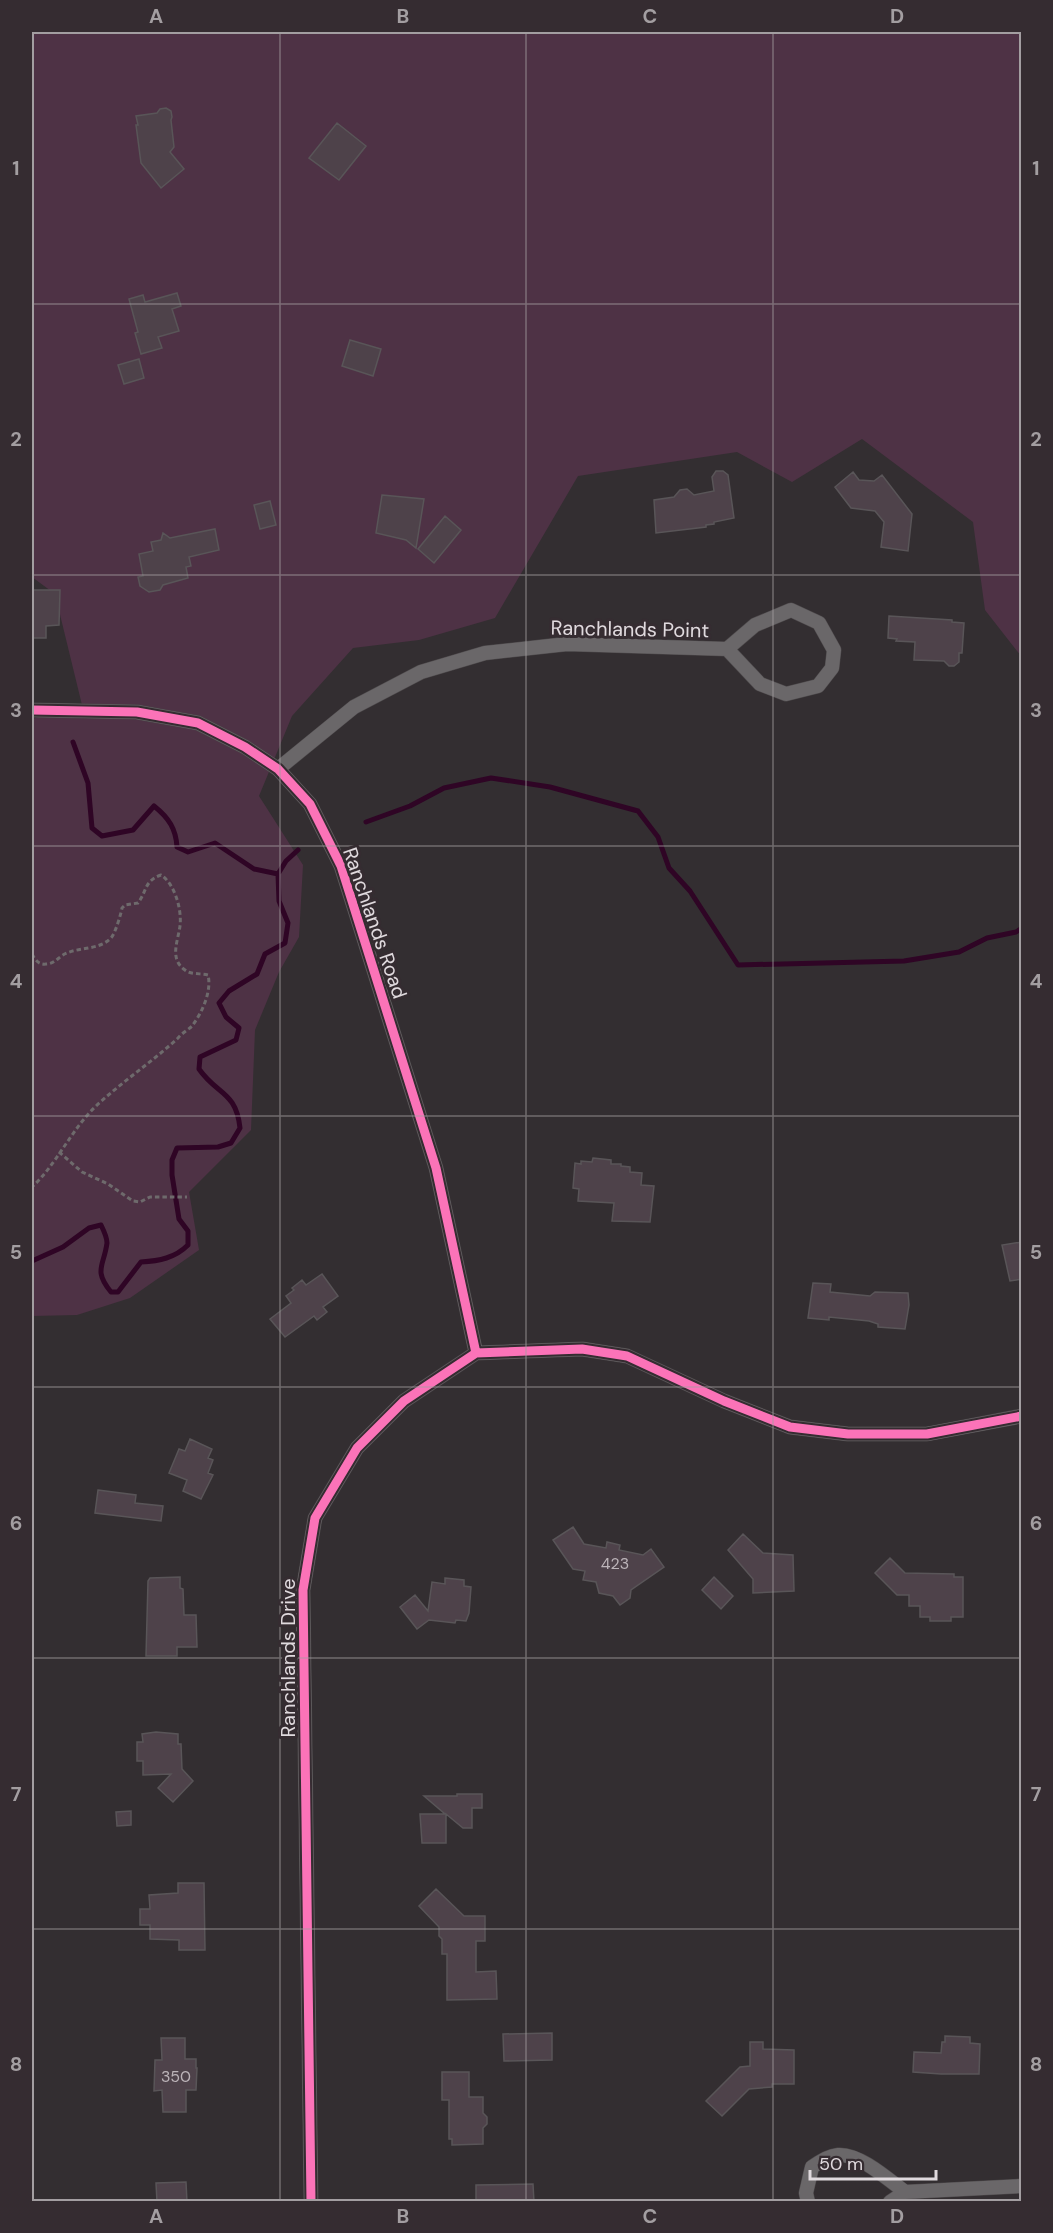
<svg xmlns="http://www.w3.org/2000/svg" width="1053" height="2233" font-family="'DM Sans',sans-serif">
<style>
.green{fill:#4e3245}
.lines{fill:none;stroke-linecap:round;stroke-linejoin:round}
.stream{stroke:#2f0525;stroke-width:5}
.building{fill:#4e424a;stroke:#595558;stroke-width:1.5}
.minor-casing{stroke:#4e4a4c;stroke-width:15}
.path{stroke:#6e6a6c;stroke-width:3;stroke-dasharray:4.5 3;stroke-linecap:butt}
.minor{stroke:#6a6769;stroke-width:14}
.cycleway-casing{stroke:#352c31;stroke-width:13}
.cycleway{stroke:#fb73b8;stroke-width:9}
.grid{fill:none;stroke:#a39ea1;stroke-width:1.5;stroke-opacity:0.55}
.labels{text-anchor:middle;stroke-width:6;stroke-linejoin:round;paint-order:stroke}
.number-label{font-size:16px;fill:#bcb4b9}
.street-label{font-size:20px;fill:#e0dade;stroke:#352c31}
.neatline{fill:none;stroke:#a39ea1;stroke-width:2}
.grid-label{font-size:20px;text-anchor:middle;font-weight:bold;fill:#a39ea1}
</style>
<rect width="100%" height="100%" fill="#332e31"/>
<path class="green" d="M32 32H1021V656L985 610 973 522 862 439 792 482 737 452 578 476 495 618 419 640 353 648 292 716 259 796 303 865 299 937 279 972 255 1030 251 1130 189 1192 199 1250 130 1298 77 1315 32 1316V719L82 705 55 594 32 577Z"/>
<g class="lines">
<path class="stream" d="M73 742 88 783 92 828 102 836 133 830 154 806C169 818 176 829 177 847L188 852 215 843 254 869 278 874
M366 822 410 806 444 788 491 778 550 787 638 811 658 837 669 868 690 891 738 965 904 961 959 952 987 938 1016 932 1022 928
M278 874 286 861 298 850
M32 1261 63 1247 89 1228 101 1225C104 1231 107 1237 107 1243 104 1266 93 1270 111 1292H118L141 1262C159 1261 175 1258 188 1245V1231L179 1219 172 1175V1160L177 1148 218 1147 231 1143 240 1128C236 1091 217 1095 199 1069L200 1057 236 1040 239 1028 226 1017 219 1003 229 991 257 974 265 954 285 943 288 923 279 901 278 874"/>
</g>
<path class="building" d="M166 108 171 111 172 117 171 120 174 147 170 152 184 169 161 188 141 163 136 125H138L136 116 157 113 160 109Z
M337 123 366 146 339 180 309 158Z
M177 293 181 306 172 309 179 331 158 337 162 348 141 354 135 333 138 332 129 299 143 295 145 302Z
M350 340 381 349 373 376 342 366Z
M139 359 144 378 124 384 118 365Z
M716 471H723L728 475 734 518 714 522V524L706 525V527L656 533 654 500 674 497 680 490 687 489 694 495 714 491 712 477Z
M853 472 859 480 874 481 882 475 912 514 908 551 881 547 884 522 875 511 851 508 835 487Z
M382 495 424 499 416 548 406 540 376 533Z
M270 501 276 525 260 529 254 505Z
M445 516 461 530 434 563 418 549Z
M215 529 219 550 189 557 191 566 186 567 188 578 163 585 160 590 149 592 140 586 138 577 143 576 139 554 153 551 151 542 161 540 163 533 170 538Z
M32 590H60L59 625 46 626V638H32Z
M889 616 952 620V622L964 623 962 653H959V662L954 666H949L944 661 914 660 915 642 896 641 897 639 888 638Z
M593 1158 611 1160V1164H621V1166L630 1167V1172L642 1173 641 1185 654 1186 650 1222 612 1221 614 1203 578 1201 579 1189 573 1188 575 1163 581 1164V1161L592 1162Z
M1022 1242V1279L1010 1281 1002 1245Z
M322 1274 338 1296 323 1307 327 1312 317 1320 314 1316 285 1337 270 1319 291 1303 286 1296 294 1290 292 1288 302 1280 306 1285Z
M813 1283 831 1284 830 1292 870 1296 875 1292 908 1293 909 1305 905 1329 878 1327V1324L869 1321 829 1317V1320L808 1318Z
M190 1439 212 1449 208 1458 213 1460 208 1473 213 1475 201 1499 183 1491 187 1480 169 1473 179 1449 185 1451Z
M98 1490 136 1495 135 1503 163 1506 161 1521 95 1513Z
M573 1527 584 1544 606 1548 607 1542 620 1545 619 1550 643 1555 651 1549 664 1567 631 1590 630 1598 620 1605 613 1596 599 1593 596 1582 583 1580 585 1571 573 1569 553 1540Z
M743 1534 763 1553 793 1555 794 1591 753 1593V1579L728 1550Z
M890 1558 905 1573 954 1574V1577H963V1617H951V1621H930V1617H920V1606H909V1595H897L875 1573Z
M180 1577V1588L183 1589 184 1615H196L197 1647H177V1656H146L148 1581 150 1578Z
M714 1577 733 1596 721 1609 702 1590Z
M445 1578 464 1580V1586L471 1587 469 1613 466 1621 456 1620 455 1623 429 1620 417 1629 400 1607 415 1595 428 1611 432 1582 445 1584Z
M156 1732 178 1734V1744H181L182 1769 193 1781 173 1802 158 1788 171 1774 143 1775V1761H137V1742H143L142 1734Z
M457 1794H482V1808H472V1828H463L446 1814V1843H422L420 1814H445L424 1796H457Z
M131 1811V1825L117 1826 116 1812Z
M178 1883H204L205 1950H179V1940L150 1939V1925H140V1909H150L149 1895 178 1893Z
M436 1889 464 1916H485V1941H476V1972L496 1971 497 1999 447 2000V1954H442V1939L439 1936V1927L419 1906Z
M552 2033V2060L504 2061 503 2034Z
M945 2036 970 2037V2043L980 2044 979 2074H941L913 2072 914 2052 941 2053 942 2042H945Z
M161 2038H185V2059H196V2068H197L196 2090H186V2112H163L162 2090 154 2091 155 2060H162Z
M750 2042H763V2049L794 2050V2084H772V2087L749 2089 722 2116 706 2101 740 2067 750 2066Z
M442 2072H469V2097H483V2113L487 2117V2124L483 2128V2144L452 2145V2139H449V2100H442Z
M186 2182 187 2202H157L156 2183Z
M533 2184 534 2202H476V2185Z"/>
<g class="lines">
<g class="minor-casing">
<path id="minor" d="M791 610 819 623 834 650 832 668 818 686 786 694 760 684 727 649 755 625Z
M32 710 137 712 198 723 245 747 278 769 310 804 341 866 436 1168 476 1353
M278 769 354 707 421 672 485 653 567 644 727 649
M311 2202 303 1590 315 1518 357 1448 404 1401 476 1353 582 1349 627 1356 724 1401 790 1427 848 1434H927L1022 1416
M808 2202 806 2193 812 2167C820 2162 828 2156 838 2155 859 2153 889 2180 905 2192
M890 2202 905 2192 1022 2186"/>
</g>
<path class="path" d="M32 954C35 960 39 965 46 964 55 964 59 956 67 953 81 947 99 950 111 938 115 934 121 914 122 908L125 905 138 903C147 891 144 881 161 875 175 884 182 910 180 926 178 941 169 959 185 970 191 975 201 973 208 975 212 991 202 1013 192 1026 188 1030 182 1033 178 1038 151 1063 120 1083 94 1108 70 1132 56 1165 32 1187
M59 1152 82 1172 108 1184 133 1201 140 1202 150 1197H187"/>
<use href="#minor" class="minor"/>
<g class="cycleway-casing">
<path id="cycleway" d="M32 710 137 712 198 723 245 747 278 769 310 804 341 866 436 1168 476 1353
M311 2202 303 1590 315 1518 357 1448 404 1401 476 1353 582 1349 627 1356 724 1401 790 1427 848 1434H927L1022 1416"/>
</g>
<use href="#cycleway" class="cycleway"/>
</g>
<path class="grid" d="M280 32V2202M526 32V2202M773 32V2202M32 304H1022M32 575H1022M32 846H1022M32 1116H1022M32 1387H1022M32 1658H1022M32 1929H1022"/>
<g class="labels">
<g class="number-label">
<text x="615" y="1569">423</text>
<text x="176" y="2082">350</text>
</g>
<g class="street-label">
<text transform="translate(630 629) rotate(1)" y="7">Ranchlands Point</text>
<text transform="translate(375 923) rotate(71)" y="7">Ranchlands Road</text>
<text transform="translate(288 1658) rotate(-90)" y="7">Ranchlands Drive</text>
</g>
</g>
<rect width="1053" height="2233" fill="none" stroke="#352c31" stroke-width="66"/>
<path d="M810 2170v9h126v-9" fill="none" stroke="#e0dade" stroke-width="3"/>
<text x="819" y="2170" font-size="18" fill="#e0dade" stroke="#352c31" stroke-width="4.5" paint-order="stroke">50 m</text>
<rect x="33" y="33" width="987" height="2167" class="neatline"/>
<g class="grid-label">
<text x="156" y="23">A</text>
<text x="403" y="23">B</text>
<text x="650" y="23">C</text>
<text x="897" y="23">D</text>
<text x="16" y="175">1</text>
<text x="1036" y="175">1</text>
<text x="16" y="446">2</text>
<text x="1036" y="446">2</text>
<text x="16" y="717">3</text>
<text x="1036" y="717">3</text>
<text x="16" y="988">4</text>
<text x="1036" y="988">4</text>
<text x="16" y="1259">5</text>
<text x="1036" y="1259">5</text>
<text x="16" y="1530">6</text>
<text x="1036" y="1530">6</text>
<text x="16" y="1801">7</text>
<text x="1036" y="1801">7</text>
<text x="16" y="2071">8</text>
<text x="1036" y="2071">8</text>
<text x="156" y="2223">A</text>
<text x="403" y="2223">B</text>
<text x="650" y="2223">C</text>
<text x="897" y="2223">D</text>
</g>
</svg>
